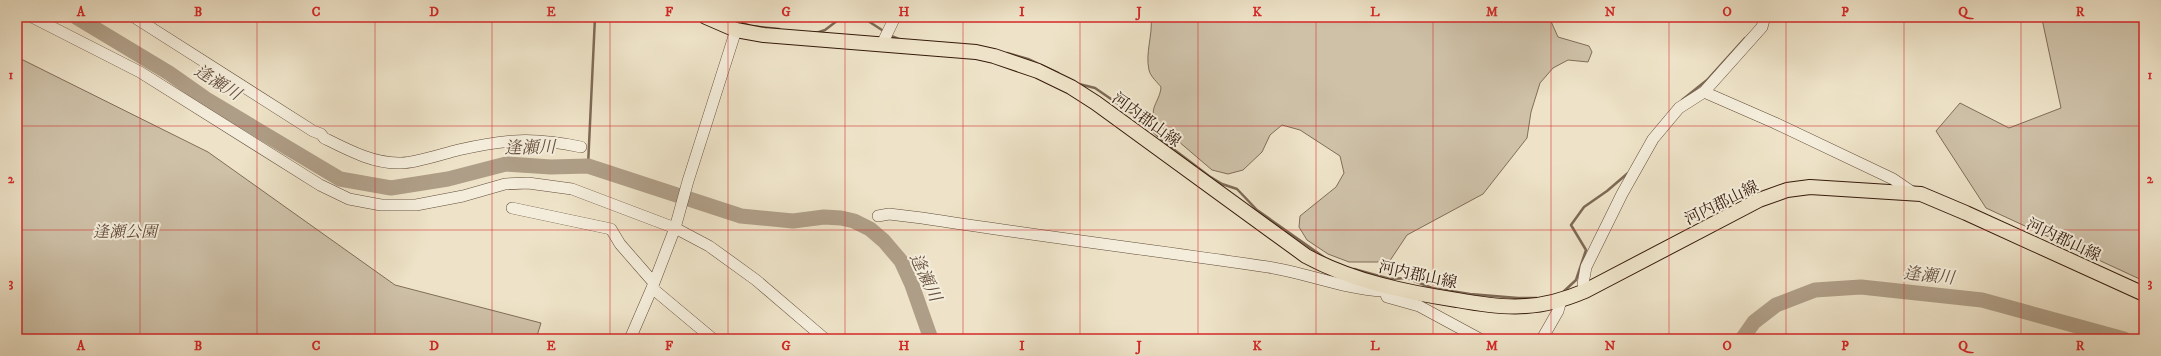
<svg xmlns="http://www.w3.org/2000/svg" width="2161" height="356" font-family="'IM FELL DW Pica','Noto Serif JP',serif">
<style>
.green{fill:#cec1a8;stroke:#816d59}
.lines{fill:none;stroke-linecap:round;stroke-linejoin:round}
.stream{stroke:#7e6955;stroke-width:2.5}
.river{stroke:#af9e87;stroke-width:15}
.minor-casing{stroke:#624c3a;stroke-width:12}
.major-casing{stroke:#34190a;stroke-width:16}
.minor{stroke:#f4eddb;stroke-width:11}
.major{stroke:#eee3c8;stroke-width:14}
.grid{fill:none;stroke:#d62828;stroke-width:1;stroke-opacity:0.55}
.labels{text-anchor:middle;stroke-width:4;stroke-linejoin:round;paint-order:stroke}
.street-label{font-size:16px;fill:#34190a;stroke:#f4eddb}
.park-label{font-size:16px;font-style:italic;fill:#624b39;stroke:#f4eddb}
.water-label{font-size:17px;font-style:italic;fill:#654e3c;stroke:#f4eddb}
.neatline{fill:none;stroke:#d62828;stroke-width:1.5}
.grid-label{font-size:13px;text-anchor:middle;font-weight:bold;fill:#d62828}
</style>
<rect width="100%" height="100%" fill="#eee3c8"/>
<filter id="stains"><feTurbulence type="fractalNoise" baseFrequency=".005" numOctaves="4"/><feColorMatrix values="0 0 0 0 .2 0 0 0 0 .09 0 0 0 0 .02 0 0 0 .5 -.17"/></filter>
<radialGradient id="worn" r=".72"><stop offset=".6" stop-color="#630" stop-opacity="0"/><stop offset="1" stop-color="#630" stop-opacity=".3"/></radialGradient>
<path class="green" d="M1151 17H1549L1558 37 1589 46 1592 52 1588 62 1568 60 1553 68 1540 83 1531 112 1527 138 1483 194 1407 235 1389 262H1349L1328 254 1307 240 1299 227 1300 216 1336 187 1344 173 1340 156 1300 130 1282 125 1270 135 1262 152 1243 170 1228 174 1212 170 1157 123C1147 109 1160 102 1161 87 1158 83 1150 76 1149 70 1145 53 1153 35 1151 17Z
M2044 17H2144V281L1986 208 1936 131 1960 103 2009 128 2061 108 2042 19Z
M17 57 208 152 395 285 541 323 536 339H17Z"/>
<g class="lines">
<path class="stream" d="M728 17 750 26 779 29
M862 17 885 32
M816 33 825 30 842 17
M889 35 901 40
M1007 53 1028 59 1058 73
M1079 84 1095 88 1143 121 1164 142 1209 176 1222 184 1237 189 1257 210 1325 258
M1682 100 1707 80 1745 38
M588 166 595 17
M1354 269 1390 279 1407 278 1432 288 1470 294 1518 298H1537
M1562 293 1576 280 1586 250 1571 225 1584 207 1607 191 1628 173"/>
<path class="river" d="M76 17 169 73 206 99 340 179 391 188 448 179 506 164 551 167 588 166 741 216 793 221 824 217 841 218 854 221 870 229 884 241 901 261 912 285 931 339
M1742 339 1754 322 1776 305 1815 290 1861 287 1982 300 2124 339"/>
<g class="minor-casing">
<path id="minor" d="M32 17 140 72 320 185 349 199 381 205H416L463 196 505 184 528 183 572 189 675 228 709 246 756 280 825 339
M134 17 313 131 321 134 324 138C348 150 374 164 401 163 416 163 442 154 458 150 506 139 533 137 581 147
M882 44 895 17
M1704 92 1775 123 1893 179 1912 192
M512 208 611 229 620 244 654 283
M878 216 889 214 922 218C1037 236 1152 250 1268 267 1307 273 1344 289 1383 291
M1382 286 1387 297 1419 306 1480 339
M652 288 713 339
M1585 291 1583 284 1586 267 1622 194 1653 139 1679 108 1704 92 1762 27 1764 20 1762 17
M630 339 652 288 675 228 688 181 736 30
M1542 339 1558 311 1561 300"/>
</g>
<g class="major-casing">
<path id="major" d="M706 17 736 30 764 35 976 52 994 56 1038 71 1071 87 1096 103 1306 256C1352 281 1405 292 1457 300 1479 304 1504 308 1526 306 1547 305 1566 299 1585 291L1759 200 1787 190 1810 187 1921 194 1966 213 2144 294"/>
</g>
<use href="#minor" class="minor"/>
<use href="#major" class="major"/>
</g>
<path class="grid" d="M140 17V339M257 17V339M375 17V339M492 17V339M610 17V339M728 17V339M845 17V339M963 17V339M1080 17V339M1198 17V339M1316 17V339M1433 17V339M1551 17V339M1669 17V339M1786 17V339M1904 17V339M2021 17V339M17 126H2144M17 230H2144"/>
<g class="labels">
<g class="street-label">
<text transform="translate(1147 119) rotate(36)" y="6">河内郡山線</text>
<text transform="translate(1721 202) rotate(-26)" y="6">河内郡山線</text>
<text transform="translate(2064 239) rotate(25)" y="6">河内郡山線</text>
<text transform="translate(1418 274) rotate(12)" y="6">河内郡山線</text>
</g>
<g class="park-label">
<text x="125" y="237">逢瀬公園</text>
</g>
<g class="water-label">
<text transform="translate(218 82) rotate(32)" y="6">逢瀬川</text>
<text transform="translate(530 147) rotate(-1)" y="6">逢瀬川</text>
<text transform="translate(1929 275) rotate(6)" y="6">逢瀬川</text>
<text transform="translate(926 277) rotate(65)" y="6">逢瀬川</text>
</g>
</g>
<rect width="2161" height="356" fill="none" stroke="#eee3c8" stroke-width="44"/>
<rect x="22" y="22" width="2117" height="312" class="neatline"/>
<g class="grid-label">
<text x="81" y="16">A</text>
<text x="198" y="16">B</text>
<text x="316" y="16">C</text>
<text x="434" y="16">D</text>
<text x="551" y="16">E</text>
<text x="669" y="16">F</text>
<text x="786" y="16">G</text>
<text x="904" y="16">H</text>
<text x="1022" y="16">I</text>
<text x="1139" y="16">J</text>
<text x="1257" y="16">K</text>
<text x="1375" y="16">L</text>
<text x="1492" y="16">M</text>
<text x="1610" y="16">N</text>
<text x="1727" y="16">O</text>
<text x="1845" y="16">P</text>
<text x="1963" y="16">Q</text>
<text x="2080" y="16">R</text>
<text x="11" y="79">1</text>
<text x="2150" y="79">1</text>
<text x="11" y="183">2</text>
<text x="2150" y="183">2</text>
<text x="11" y="287">3</text>
<text x="2150" y="287">3</text>
<text x="81" y="350">A</text>
<text x="198" y="350">B</text>
<text x="316" y="350">C</text>
<text x="434" y="350">D</text>
<text x="551" y="350">E</text>
<text x="669" y="350">F</text>
<text x="786" y="350">G</text>
<text x="904" y="350">H</text>
<text x="1022" y="350">I</text>
<text x="1139" y="350">J</text>
<text x="1257" y="350">K</text>
<text x="1375" y="350">L</text>
<text x="1492" y="350">M</text>
<text x="1610" y="350">N</text>
<text x="1727" y="350">O</text>
<text x="1845" y="350">P</text>
<text x="1963" y="350">Q</text>
<text x="2080" y="350">R</text>
</g>
<rect width="100%" height="100%" filter="url(#stains)"/>
<rect width="100%" height="100%" fill="url(#worn)"/>
</svg>
